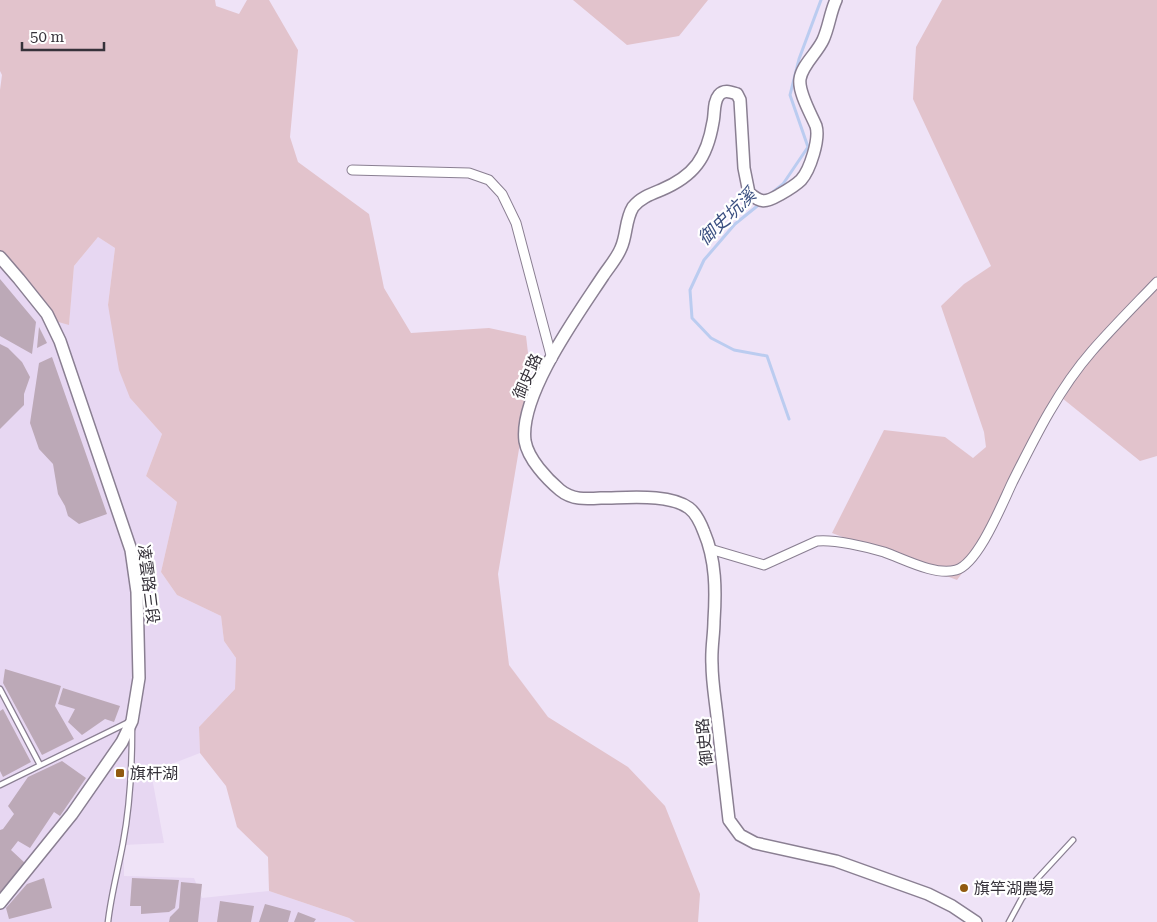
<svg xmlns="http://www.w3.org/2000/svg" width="1157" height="922" font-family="'Roboto Serif','Noto Sans TC',serif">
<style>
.built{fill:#e7d7f2}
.green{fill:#e2c3cc}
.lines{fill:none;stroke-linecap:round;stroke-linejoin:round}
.stream{stroke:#bbccf0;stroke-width:3}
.building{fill:#bca9b7}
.service-casing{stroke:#8a7f92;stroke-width:7}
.minor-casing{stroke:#8a7f92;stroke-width:11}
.tertiary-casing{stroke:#8a7f92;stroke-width:14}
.service{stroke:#fff;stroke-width:4.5}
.minor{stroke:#fff;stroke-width:9}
.tertiary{stroke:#fff;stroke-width:11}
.poi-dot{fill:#915b10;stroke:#fff;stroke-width:2}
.labels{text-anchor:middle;stroke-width:4.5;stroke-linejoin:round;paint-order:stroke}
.street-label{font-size:16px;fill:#36323a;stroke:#fff}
.poi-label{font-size:16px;fill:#36323a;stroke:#fff;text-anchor:start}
.water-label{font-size:18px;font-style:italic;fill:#3b5081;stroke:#fff}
</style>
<rect width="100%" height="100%" fill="#efe3f7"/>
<path class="built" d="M98 237 115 248 108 305 130 398 162 434 146 476 177 502 161 572 177 595 221 616 224 641 236 658 235 689 199 727 200 753 151 772 164 843 124 845V876L194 878 202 898 269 891 349 918 355 922H0V254L69 324 74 266Z"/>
<path class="green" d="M0 0H215L216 6 239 14 247 0H269L298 50 290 137 298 162 369 214 384 288 411 333 489 328 526 336 531 378 498 574 509 665 548 717 628 767 665 806 700 894 698 922H355L349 918 269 891 268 857 237 827 226 786 200 753 199 727 235 689 236 658 224 641 221 616 177 595 161 572 177 502 146 476 162 434 130 398 119 370 108 305 115 248 98 237 74 266 69 325 48 319 0 254V90L2 75 0 71Z
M573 0H708L679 36 627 45Z
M942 0H1157V456L1140 461 1062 398 1037 445 1010 485 977 553 957 580 832 533 884 430 945 437 973 458 986 447 984 432 941 306 964 284 991 266 913 99 916 47Z"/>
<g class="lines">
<path class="stream" d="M773 192 783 184 808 147 790 95 799 59 821 0
M761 203 735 224 704 260 690 290 692 318 711 338 734 350 767 356 789 419"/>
</g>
<path class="building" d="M0 279 36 322 32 354 0 336Z
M39 327 47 343 37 348Z
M0 344 8 348 22 362 30 377 24 394V405L0 429Z
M52 357 107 514 79 524 68 516 65 506 58 494 53 464 39 449 30 423 39 363Z
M5 669 61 686 55 706 74 739 42 755 3 683Z
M63 688 120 706 114 722 105 719 82 735 68 722 75 709 58 704Z
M3 709 31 762 3 777 0 771V711Z
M62 761 86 778 60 816 54 812 30 848 18 841 11 850 25 863 0 893V830L3 829 14 814 8 806 28 777Z
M44 878 52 908 9 919 6 908 27 884Z
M132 878 179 880 175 908 169 912 141 914V906H130Z
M181 882 202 884 198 922H169L170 917 179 908Z
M220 901 254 906 251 922H217Z
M265 904 291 911 288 922H259Z
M298 912 316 919 314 922H294Z"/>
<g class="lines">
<g class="service-casing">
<path id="service" d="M0 689 40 765
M0 785 129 722
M108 922C111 895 118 870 123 843 130 806 132 766 132 729
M1009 922 1022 898 1037 879 1073 840"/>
</g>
<g class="minor-casing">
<path id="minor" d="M352 170 469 173 489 180 502 194 516 223 552 359
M710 549 764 565 817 541C834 539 867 547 884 552 904 559 935 576 956 570 978 564 1002 504 1012 483 1035 437 1058 390 1092 351 1113 327 1135 305 1157 282"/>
</g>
<g class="tertiary-casing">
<path id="tertiary" d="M836 0C830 13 829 27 823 40 817 53 802 65 800 79 798 92 811 114 816 126 820 139 810 170 801 180 795 186 786 191 779 195 765 203 761 203 749 193L744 168 740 100 737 94C731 92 724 89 719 95 713 102 715 114 713 122 707 158 694 176 661 190 651 194 640 198 633 207 625 220 627 235 621 248 617 258 609 267 603 276 578 314 519 395 525 441 528 459 547 479 560 490 572 500 586 499 601 498 626 498 669 493 689 508 697 514 701 524 704 532 716 560 716 591 714 621 714 635 711 649 712 664 712 681 715 698 717 716 721 750 725 785 729 820L740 835 755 843 836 861 928 894 952 906 976 922
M0 257 19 279 47 314 60 341 131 550 137 592 139 678 132 721 122 742 72 814 0 903"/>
</g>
<use href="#service" class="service"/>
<use href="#minor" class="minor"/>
<use href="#tertiary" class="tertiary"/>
</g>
<g class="poi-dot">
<rect x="115" y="768" width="10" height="10" rx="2.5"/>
<circle cx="964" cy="888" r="5"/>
</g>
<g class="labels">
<g class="street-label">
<text transform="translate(527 376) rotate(-66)" y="6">御史路</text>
<text transform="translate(149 584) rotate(83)" y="6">凌雲路三段</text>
<text transform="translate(704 742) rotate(-96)" y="6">御史路</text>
</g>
<g class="poi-label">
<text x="130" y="779">旗杆湖</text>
<text x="974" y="894">旗竿湖農場</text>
</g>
<g class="water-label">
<text transform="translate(727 217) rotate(-44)" y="6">御史坑溪</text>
</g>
</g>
<path d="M22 42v8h82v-8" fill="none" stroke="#36323a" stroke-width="2.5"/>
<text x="30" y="42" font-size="15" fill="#36323a" stroke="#ffffff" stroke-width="4" paint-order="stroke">50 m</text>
</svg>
